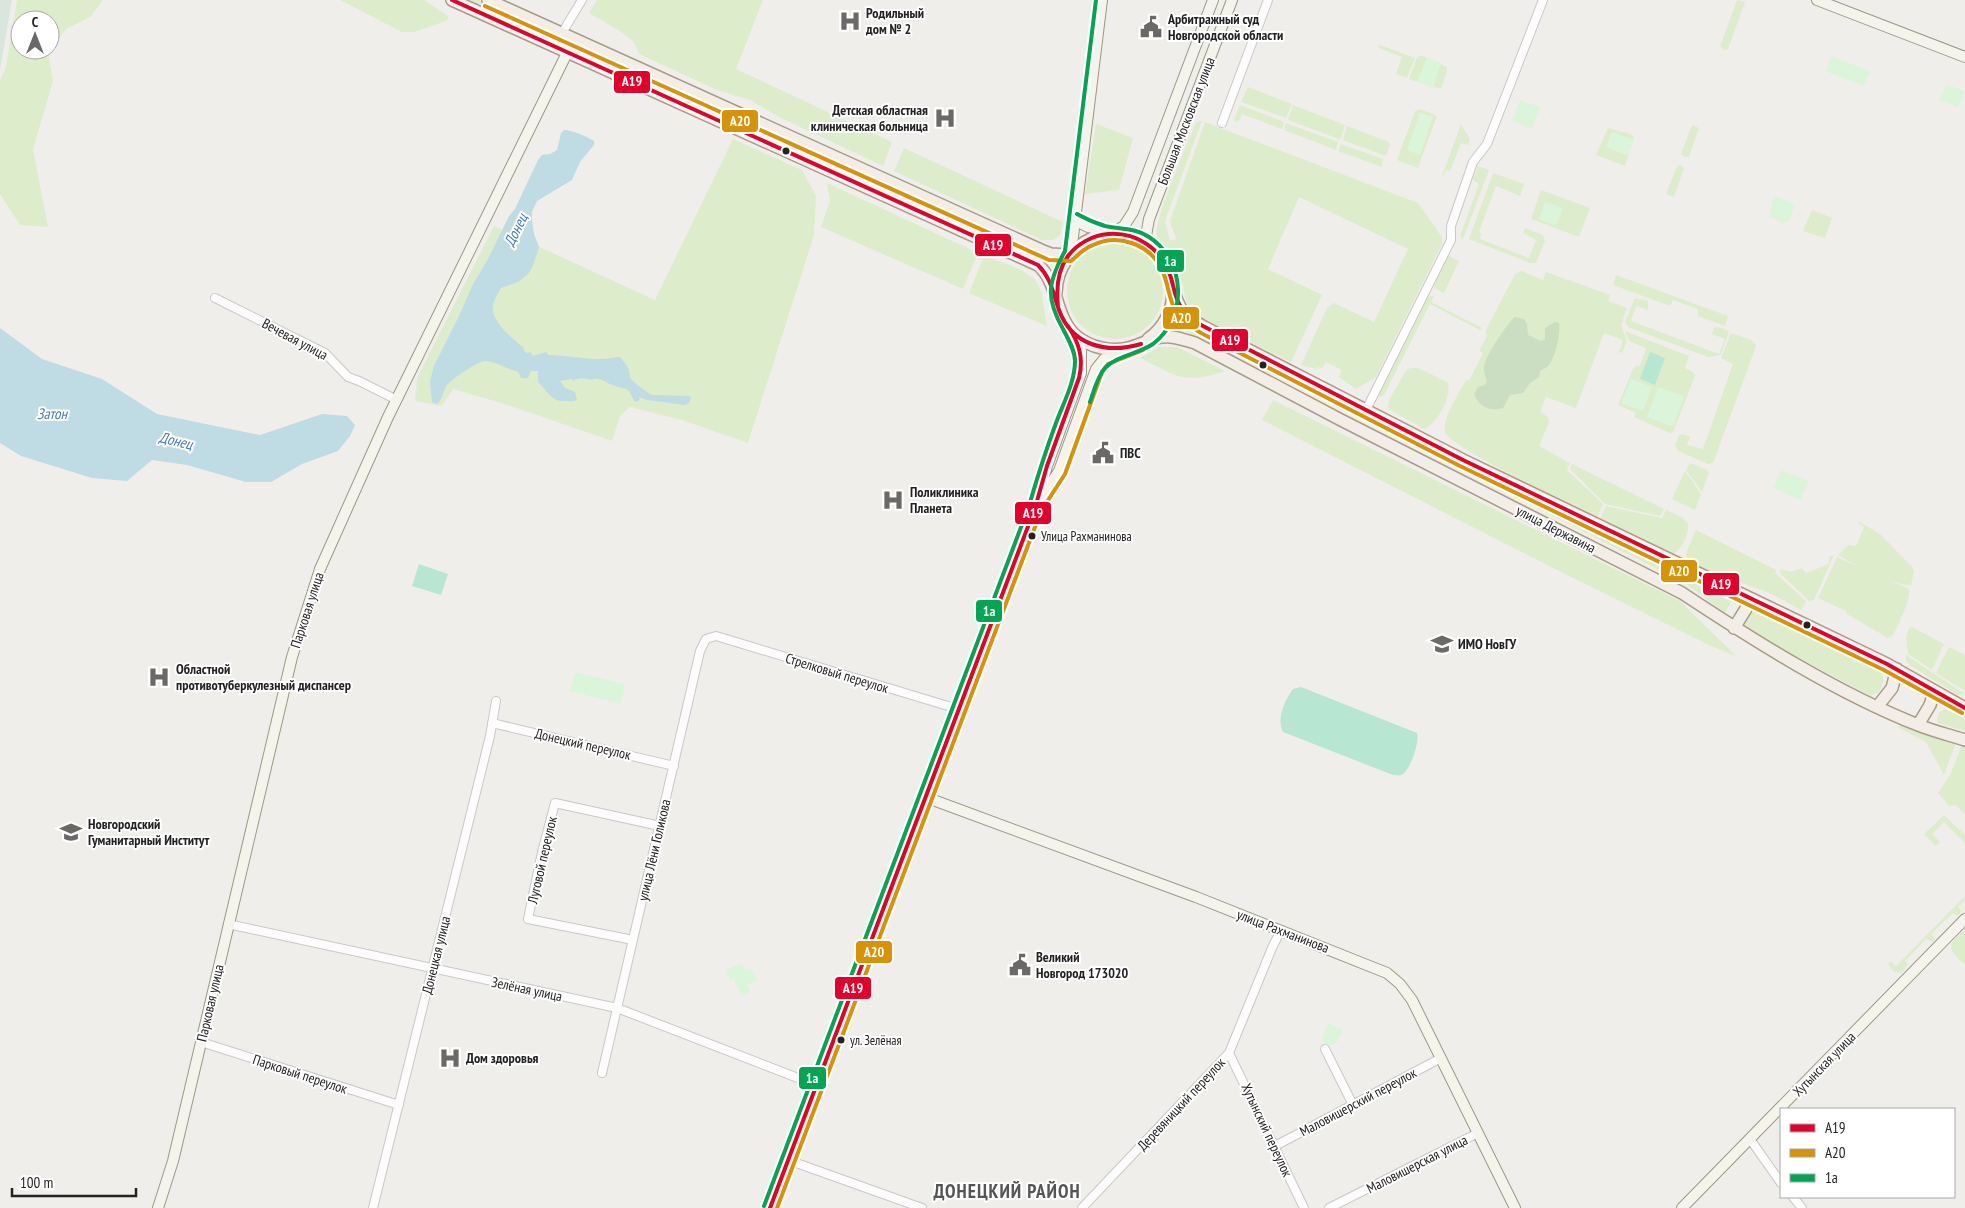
<svg xmlns="http://www.w3.org/2000/svg" width="1965" height="1208" font-family="'PT Sans Narrow',sans-serif">
<style>
.grass{fill:#ddeccb}
.forest{fill:#cbdec1}
.wetland{fill:#d9e6de}
.park{fill:#daf5da}
.pitch{fill:#b7e6d2}
.water{fill:#bfdbe3}
.lines{fill:none;stroke-linecap:round;stroke-linejoin:round}
.street-casing{stroke:#c9c8c7;stroke-width:10}
.secondary-casing{stroke:#999a82;stroke-width:12}
.primary-casing{stroke:#a79c86;stroke-width:14}
.street{stroke:#fdfcfc;stroke-width:8}
.secondary{stroke:#f4f4ed;stroke-width:10}
.primary{stroke:#f3ede7;stroke-width:11}
.bus-1-casing{stroke:#fff;stroke-width:8}
.bus-2-casing{stroke:#fff;stroke-width:8}
.bus-3-casing{stroke:#fff;stroke-width:8}
.bus-1{stroke:#e4002b;stroke-width:4}
.bus-2{stroke:#d79205;stroke-width:4}
.bus-3{stroke:#00a651;stroke-width:4}
.bus-dot{fill:#222;stroke:#fff;stroke-width:2}
.labels{text-anchor:middle;stroke-width:4;stroke-linejoin:round;paint-order:stroke}
.bus-label{font-size:13px;fill:#222;stroke:#fff;text-anchor:start}
.poi-label{font-size:14px;font-weight:bold;fill:#222;stroke:#fff;text-anchor:start}
.street-label{font-size:14px;fill:#222;stroke:#fff}
.water-label{font-size:15px;font-style:italic;fill:#4a7aab;stroke:#fff}
.district-label{font-size:19px;font-weight:bold;letter-spacing:1px;fill:#555;stroke:#fff}
.line-badge{stroke:#fff;stroke-width:2}
.badge-label{font-size:14px;text-anchor:middle;font-weight:bold;fill:#fff}
</style>
<rect width="100%" height="100%" fill="#f0eeeb"/>
<path class="grass" d="M17 0H103L90 17 66 29 50 49V20H20V50H49L48 52 53 81 33 149 48 227 20 225 0 194V80L6 67Z
M340 0H424L448 16V19L446 21 414 32H402Z
M472 0H479L1039 254 1036 259 471 3Z
M597 0H763L736 69 892 142 883 166 779 117 750 100 717 90 639 54 634 42 620 31 589 13Z
M1737 0 1745 2 1728 49 1725 50 1720 46Z
M1380 45 1415 58 1407 78 1396 74 1402 57 1379 48 1378 46Z
M1419 56H1423L1447 67V71L1441 89 1409 79 1416 59Z
M1248 87 1292 104 1286 118 1241 102Z
M1240 105 1284 122 1282 129 1242 114 1239 121 1235 122 1234 120Z
M1293 105 1345 125 1341 138 1339 139 1288 120Z
M1420 109 1437 116 1418 168 1397 160 1415 111Z
M1199 121H1202L1165 221 1170 241 1176 239 1170 221 1205 122 1418 203 1442 237V244L1376 377 1356 389 1339 377 1342 370 1326 362 1322 368 1318 367 1317 369 1301 365 1327 308 1334 303 1374 322 1408 249 1299 197 1268 269 1322 295 1291 362 1192 314C1183 299 1184 283 1177 267 1173 255 1160 249 1157 236 1153 223 1188 142 1195 124Z
M1286 123 1338 142 1336 150 1284 130Z
M1096 124 1133 138 1119 190 1085 194Z
M1461 124 1470 139 1468 145 1461 143 1450 171 1446 170 1443 177 1442 176Z
M1692 125 1699 128 1689 157H1685L1681 154Z
M1347 126 1389 142 1390 145 1386 156 1343 140Z
M1608 128 1630 134 1634 137 1625 166 1596 155Z
M733 139 802 170 816 196 814 235 748 443 682 420 630 407 620 416 612 441 508 405 453 389 442 406 415 401 417 378 494 226 655 300Z
M1341 144 1383 159 1382 167 1338 151Z
M904 148 1063 222 1060 235 1053 240H1042L894 171Z
M1680 165 1684 168 1674 197 1666 194 1677 166Z
M1478 166 1489 170 1463 239 1460 236 1479 184 1473 180Z
M1493 173 1524 184 1520 196 1496 186 1479 232 1481 234 1480 239 1529 258 1536 240 1523 233 1525 228 1543 235 1545 241 1536 263H1530L1469 239Z
M827 183 978 253 963 289 821 227 830 201Z
M1541 190 1590 208 1579 237 1531 219Z
M1812 210 1832 218 1825 238 1803 231Z
M1067 291a48 48 0 1 1 96 0a48 48 0 1 1-96 0Z
M1447 255 1459 261 1444 293 1435 288 1433 283Z
M984 256C998 261 1030 270 1037 283 1044 295 1044 313 1047 326L969 293Z
M1521 271 1543 280 1546 272 1610 295 1608 301 1627 308 1621 325 1627 341 1622 353 1619 352 1623 340 1604 333 1576 408 1546 397 1540 412 1548 417 1549 422 1539 446 1570 463 1567 470 1603 504 1597 518C1576 507 1449 447 1445 432 1441 420 1460 392 1466 380L1469 381 1483 353 1479 351 1487 336 1485 332 1515 274Z
M1616 275 1728 316 1725 326 1698 316V309L1673 300 1670 306 1613 285Z
M1430 296H1434L1431 302 1482 328 1480 330 1430 304 1384 395 1379 397V393L1425 299Z
M1635 298 1648 301V310L1636 306 1631 321 1719 354 1725 339 1712 334 1714 328 1717 327 1729 331 1721 355 1708 357 1628 327 1625 322Z
M1185 327H1187L1447 459 1445 461 1185 331Z
M1625 331 1689 356 1685 368 1693 372 1695 376 1673 432 1670 433 1634 417 1636 413 1618 405 1633 369 1636 366H1640L1646 348 1629 341Z
M1731 333 1751 340 1756 345 1755 349 1713 463 1708 464 1678 451 1675 445 1679 435 1684 434 1690 437 1687 445 1703 449 1733 364 1721 358Z
M1158 347H1177L1225 371C1185 385 1176 376 1140 358Z
M1411 368H1418L1447 382C1454 393 1436 426 1424 429L1388 409 1389 400 1406 370Z
M1273 400 1680 601 1736 656 1709 645 1563 573 1262 420Z
M1690 463 1707 470 1709 472 1702 492 1686 470Z
M1572 464 1664 509 1660 516 1605 504 1570 469Z
M1468 468 1690 581 1732 600 1725 613 1685 583 1466 472Z
M1685 471 1701 494 1695 510 1672 499Z
M1606 506 1662 518 1666 510C1672 513 1683 516 1687 522 1692 530 1680 553 1671 555L1600 519Z
M1858 521 1880 534 1912 567 1914 571 1911 585C1897 587 1851 563 1838 555L1848 545 1856 546 1864 527 1859 524Z
M1696 530 1776 570 1775 573 1806 601 1801 610 1770 593 1688 564 1686 553Z
M1834 555 1814 600 1809 601 1780 573 1781 569 1791 572 1802 568 1806 573 1829 564V557Z
M1837 557 1909 589C1911 599 1898 627 1892 636L1888 638 1847 614 1846 611 1818 598Z
M1753 609 1881 672 1884 680 1880 691 1871 696 1744 629 1741 626 1749 610Z
M1912 627 1944 644 1932 670 1908 654 1906 636 1909 628Z
M1949 647 1965 655V691L1936 673Z
M1906 655 1965 694 1958 695 1911 666 1906 661Z
M1946 709 1965 719V731L1938 723 1937 718 1939 712Z
M1899 724 1957 740 1944 775 1926 742 1899 728Z
M1963 742H1965V814L1956 805 1949 806 1938 793 1951 773Z
M1944 815 1965 835V843L1944 822 1932 834 1940 842 1936 846 1924 834Z
M1965 896V900L1958 907 1961 911 1959 915H1957L1953 913 1931 934 1935 938 1933 942 1926 939 1905 961 1908 964 1902 973 1894 972 1888 964 1891 961 1896 966Z
M1965 928V965C1946 947 1947 946 1965 928Z"/>
<path class="forest" d="M1515 317 1524 319 1527 324 1528 335 1541 341 1545 339V328L1555 322 1559 323C1561 332 1555 361 1547 367 1545 369 1542 369 1540 371L1539 377 1530 383 1523 393 1510 395 1503 408C1490 412 1480 407 1474 395L1478 387 1485 385 1487 382C1486 377 1483 371 1484 367 1484 358 1508 322 1515 317Z"/>
<path class="wetland" d="M0 0H12L0 70Z"/>
<path class="park" d="M1831 56 1870 71 1864 86 1825 71Z
M1427 57 1441 63 1433 88 1417 82Z
M1946 84 1964 91 1958 107 1939 100Z
M1520 100 1540 107 1532 129 1512 121Z
M1420 113 1433 117 1420 155 1407 150Z
M1612 132 1634 140 1628 156 1606 147Z
M1776 197 1795 204 1789 221 1782 223 1769 216 1773 199Z
M1545 202 1563 208 1556 226 1539 219Z
M1631 379 1652 387 1643 411 1621 403Z
M1658 387 1684 396 1673 427 1647 417Z
M1781 470 1809 481 1801 500 1773 488Z
M575 672 625 684 621 704 570 691Z
M742 963 746 971 751 968 757 980 747 985 750 992 742 996 734 979 730 980 726 970Z
M1328 1023 1343 1029 1338 1041 1332 1045 1324 1043 1322 1038Z"/>
<path class="pitch" d="M1650 352 1665 358 1655 385 1640 379Z
M419 564 448 574 441 595 412 586Z
M1301 687 1417 733C1420 741 1410 772 1401 775 1398 776 1396 775 1393 775L1283 732C1276 719 1285 700 1293 689Z"/>
<path class="water" d="M564 130C572 130 588 137 594 141V145L580 162 572 180 537 201 532 212V220L534 234 539 247 532 268 528 274 518 282 501 288C498 294 493 300 493 307 491 322 514 340 524 348V351L527 353 530 352 533 356 546 352 549 355C567 355 585 360 604 359 609 359 614 357 620 357 623 361 628 366 629 371 631 378 628 373 631 379 635 384 646 391 651 395L689 396 691 398 689 403 685 405 647 400 639 397 640 400 635 402C633 399 631 394 629 391 624 387 619 388 613 385 604 382 601 376 591 380 585 378 578 377 573 381L572 379 560 381 565 388 575 392 577 400C572 402 570 401 565 401 551 402 547 390 538 382V371H531L528 378H521L519 373 516 371C506 369 497 362 486 361 477 361 452 379 446 386 443 392 442 400 437 404L432 402 430 381 434 366 459 316 473 284 487 261 509 216 515 209 538 160 542 155 550 154 557 150 561 133Z
M0 328 42 359 102 379 157 414 260 435 322 414 347 416 355 425 350 436 338 451 302 464 271 482H246L187 465 152 460 127 481 92 478 21 456 0 443Z"/>
<g class="lines">
<g class="street-casing">
<path id="street" d="M562 33 582 0
M1222 123 1268 0
M215 298 325 353 348 377 359 381 397 400
M1366 410 1451 240V226L1473 162 1487 144 1543 0
M492 723 674 766
M228 924 617 1008 816 1085
M633 940 528 919 542 852 555 803 660 826
M201 1042 399 1105
M1325 1049 1353 1105
M1229 1053 1304 1208
M602 1073 700 651 706 639 716 636 958 709
M1750 1139 1781 1183
M1275 1146 1441 1058
M788 1160 922 1208
M1793 1197 1802 1208
M373 1208 490 736 496 701
M1082 1208 1229 1053 1272 948 1281 930
M1329 1208 1478 1133"/>
</g>
<g class="secondary-casing">
<path id="secondary" d="M1817 0 1965 57
M1074 220 1088 227 1112 233 1124 226 1133 212 1213 0
M1148 243 1146 236 1149 219 1232 0
M1071 253 1102 0
M1041 499 1059 471 1096 369 1104 359 1124 350
M925 797 1196 897 1387 973 1400 984 1412 1000 1515 1208
M158 1208 173 1161 292 657 320 569 388 417 568 51
M770 1208 869 943 1035 508 1047 466 1081 373V350L1073 333
M1682 1208 1965 919"/>
</g>
<g class="primary-casing">
<path id="primary" d="M452 0 1038 265C1059 283 1054 315 1075 335 1090 348 1113 353 1132 347 1142 344 1152 338 1162 337 1173 335 1184 340 1195 343L1341 420 1682 593C1753 640 1837 693 1918 725 1933 731 1949 735 1965 740
M488 0 1041 250 1051 254 1069 255
M1056 293C1057 242 1117 213 1155 249 1175 268 1169 296 1185 314 1190 320 1198 323 1204 327L1463 460 1887 664 1965 708
M1148 339C1164 328 1173 310 1173 291
M1734 628 1752 599
M1877 707 1892 688 1897 669
M1918 725 1930 705 1934 692"/>
</g>
<use href="#street" class="street"/>
<use href="#secondary" class="secondary"/>
<use href="#primary" class="primary"/>
<g class="bus-1-casing">
<path id="bus-1" d="M452 0 1038 265C1051 278 1053 293 1059 310 1072 346 1107 354 1141 344
M1058 307C1056 289 1057 271 1068 256 1077 244 1093 235 1108 234 1136 232 1161 248 1170 275 1174 285 1174 297 1181 307 1186 315 1193 320 1201 325L1463 460 1887 664 1965 708
M770 1208 1035 508 1047 466 1079 378C1084 358 1079 343 1068 326"/>
</g>
<g class="bus-2-casing">
<path id="bus-2" d="M485 6 1049 260 1071 261C1078 255 1084 248 1093 245 1118 233 1150 244 1162 270 1169 284 1168 300 1177 313 1183 322 1192 327 1201 333L1460 466 1884 670 1962 713
M777 1208 1041 511 1065 474 1102 372 1108 364 1143 350"/>
</g>
<g class="bus-3-casing">
<path id="bus-3" d="M1077 214C1086 219 1095 223 1105 226 1120 229 1136 228 1149 237 1186 261 1188 317 1153 344 1138 354 1118 355 1105 368 1097 377 1094 391 1090 402
M764 1206 1029 506C1037 478 1046 450 1056 423 1063 404 1075 382 1075 361 1075 350 1068 339 1063 329 1045 297 1048 282 1065 251L1096 0"/>
</g>
<use href="#bus-1" class="bus-1"/>
<use href="#bus-2" class="bus-2"/>
<use href="#bus-3" class="bus-3"/>
</g>
<defs>
<g id="hospital-bare" transform="scale(1.725)"><path d="M-5-5h3v3.5h4V-5h3V5h-3V1.5h-4V5h-3Z" fill="#6a6968" stroke="#fff" stroke-width="2.5" paint-order="stroke"/></g>
<g id="civic-bare" transform="scale(1.725)"><path d="M-.6-6.5H3V-4.5H.6V-3L4-1V1h2V6H-6V1h2V-1L-.6-3ZM-1.2 2.5V6h2.4V2.5Z" fill="#6a6968" stroke="#fff" stroke-width="2.5" paint-order="stroke"/></g>
<g id="university-bare" transform="scale(1.725)"><path d="M0-5L7-2L0 1L-7-2ZM-4 1L0 2.5L4 1V4Q0 6-4 4Z" fill="#6a6968" stroke="#fff" stroke-width="2.5" paint-order="stroke"/></g>
</defs>
<g fill-rule="evenodd">
<use href="#hospital-bare" x="850" y="21"/>
<use href="#civic-bare" x="1151" y="27"/>
<use href="#hospital-bare" x="945" y="118"/>
<use href="#civic-bare" x="1103" y="453"/>
<use href="#hospital-bare" x="893" y="500"/>
<use href="#university-bare" x="1442" y="644"/>
<use href="#hospital-bare" x="159" y="677"/>
<use href="#university-bare" x="71" y="832"/>
<use href="#civic-bare" x="1020" y="965"/>
<use href="#hospital-bare" x="450" y="1058"/>
</g>
<g class="bus-dot">
<circle cx="786" cy="151" r="4.5"/>
<circle cx="1263" cy="365" r="4.5"/>
<circle cx="1032" cy="536" r="4.5"/>
<circle cx="1807" cy="625" r="4.5"/>
<circle cx="841" cy="1040" r="4.5"/>
</g>
<g class="labels">
<g class="bus-label">
<text x="1041" y="541">Улица Рахманинова</text>
<text x="850" y="1045">ул. Зелёная</text>
</g>
<g class="poi-label">
<text x="866" y="18">Родильный<tspan x="866" dy="16">дом № 2</tspan></text>
<text x="1168" y="24">Арбитражный суд<tspan x="1168" dy="16">Новгородской области</tspan></text>
<text x="928" y="115" text-anchor="end">Детская областная<tspan x="928" dy="16">клиническая больница</tspan></text>
<text x="1120" y="458">ПВС</text>
<text x="910" y="497">Поликлиника<tspan x="910" dy="16">Планета</tspan></text>
<text x="1458" y="649">ИМО НовГУ</text>
<text x="176" y="674">Областной<tspan x="176" dy="16">противотуберкулезный диспансер</tspan></text>
<text x="88" y="829">Новгородский<tspan x="88" dy="16">Гуманитарный Институт</tspan></text>
<text x="1036" y="962">Великий<tspan x="1036" dy="16">Новгород 173020</tspan></text>
<text x="466" y="1063">Дом здоровья</text>
</g>
<g class="street-label">
<text transform="translate(1186 121) rotate(-69)" y="5">Большая Московская улица</text>
<text transform="translate(295 339) rotate(28)" y="5">Вечевая улица</text>
<text transform="translate(1556 529) rotate(27)" y="5">улица Державина</text>
<text transform="translate(307 610) rotate(-72)" y="5">Парковая улица</text>
<text transform="translate(837 673) rotate(17)" y="5">Стрелковый переулок</text>
<text transform="translate(583 744) rotate(13)" y="5">Донецкий переулок</text>
<text transform="translate(654 850) rotate(-77)" y="5">улица Лёни Голикова</text>
<text transform="translate(542 860) rotate(-77)" y="5">Луговой переулок</text>
<text transform="translate(1283 931) rotate(21)" y="5">улица Рахманинова</text>
<text transform="translate(436 955) rotate(-76)" y="5">Донецкая улица</text>
<text transform="translate(527 989) rotate(12)" y="5">Зелёная улица</text>
<text transform="translate(210 1003) rotate(-77)" y="5">Парковая улица</text>
<text transform="translate(1824 1064) rotate(-46)" y="5">Хутынская улица</text>
<text transform="translate(300 1074) rotate(18)" y="5">Парковый переулок</text>
<text transform="translate(1358 1102) rotate(-28)" y="5">Маловишерский переулок</text>
<text transform="translate(1181 1104) rotate(-47)" y="5">Деревяницкий переулок</text>
<text transform="translate(1267 1130) rotate(65)" y="5">Хутынский переулок</text>
<text transform="translate(1417 1164) rotate(-27)" y="5">Маловишерская улица</text>
</g>
<g class="water-label">
<text transform="translate(516 230) rotate(-64)" y="5">Донец</text>
<text x="52" y="419">Затон</text>
<text transform="translate(176 441) rotate(13)" y="5">Донец</text>
</g>
<g class="district-label">
<text x="1007" y="1198">ДОНЕЦКИЙ РАЙОН</text>
</g>
</g>
<g class="line-badge">
<rect x="613" y="70" width="38" height="24" rx="5" fill="#e4002b"/>
<rect x="721" y="109" width="38" height="24" rx="5" fill="#d79205"/>
<rect x="974" y="233" width="38" height="24" rx="5" fill="#e4002b"/>
<rect x="1156" y="249" width="29" height="24" rx="5" fill="#00a651"/>
<rect x="1162" y="306" width="38" height="24" rx="5" fill="#d79205"/>
<rect x="1211" y="328" width="38" height="24" rx="5" fill="#e4002b"/>
<rect x="1014" y="501" width="38" height="24" rx="5" fill="#e4002b"/>
<rect x="1660" y="559" width="38" height="24" rx="5" fill="#d79205"/>
<rect x="1702" y="572" width="38" height="24" rx="5" fill="#e4002b"/>
<rect x="975" y="599" width="28" height="24" rx="5" fill="#00a651"/>
<rect x="855" y="940" width="38" height="24" rx="5" fill="#d79205"/>
<rect x="834" y="976" width="38" height="24" rx="5" fill="#e4002b"/>
<rect x="798" y="1066" width="29" height="24" rx="5" fill="#00a651"/>
</g>
<g class="badge-label">
<text x="632" y="86">A19</text>
<text x="740" y="126">А20</text>
<text x="993" y="250">A19</text>
<text x="1170" y="266">1a</text>
<text x="1181" y="323">А20</text>
<text x="1230" y="345">A19</text>
<text x="1033" y="518">A19</text>
<text x="1679" y="576">А20</text>
<text x="1721" y="589">A19</text>
<text x="989" y="616">1a</text>
<text x="874" y="957">А20</text>
<text x="853" y="993">A19</text>
<text x="812" y="1083">1a</text>
</g>
<rect x="1780" y="1108" width="175" height="90" fill="#ffffff" stroke="#a7a7a7"/>
<rect x="1790" y="1124" width="25" height="8" fill="#e4002b" stroke="#a7a7a7"/>
<text x="1825" y="1133" font-size="15" fill="#222222">A19</text>
<rect x="1790" y="1149" width="25" height="8" fill="#d79205" stroke="#a7a7a7"/>
<text x="1825" y="1158" font-size="15" fill="#222222">А20</text>
<rect x="1790" y="1174" width="25" height="8" fill="#00a651" stroke="#a7a7a7"/>
<text x="1825" y="1183" font-size="15" fill="#222222">1a</text>
<g transform="translate(35 35)"><circle r="24" fill="#ffffff" stroke="#a7a7a7"/>
<path d="M0-4L9 19L0 12L-9 19Z" fill="#6a6968"/>
<text y="-8" font-size="14" font-weight="bold" text-anchor="middle" fill="#222222">С</text>
</g>
<path d="M12 1188v8h124v-8" fill="none" stroke="#222222" stroke-width="2.5"/>
<text x="20" y="1188" font-size="15" fill="#222222" stroke="#ffffff" stroke-width="4" paint-order="stroke">100 m</text>
</svg>
